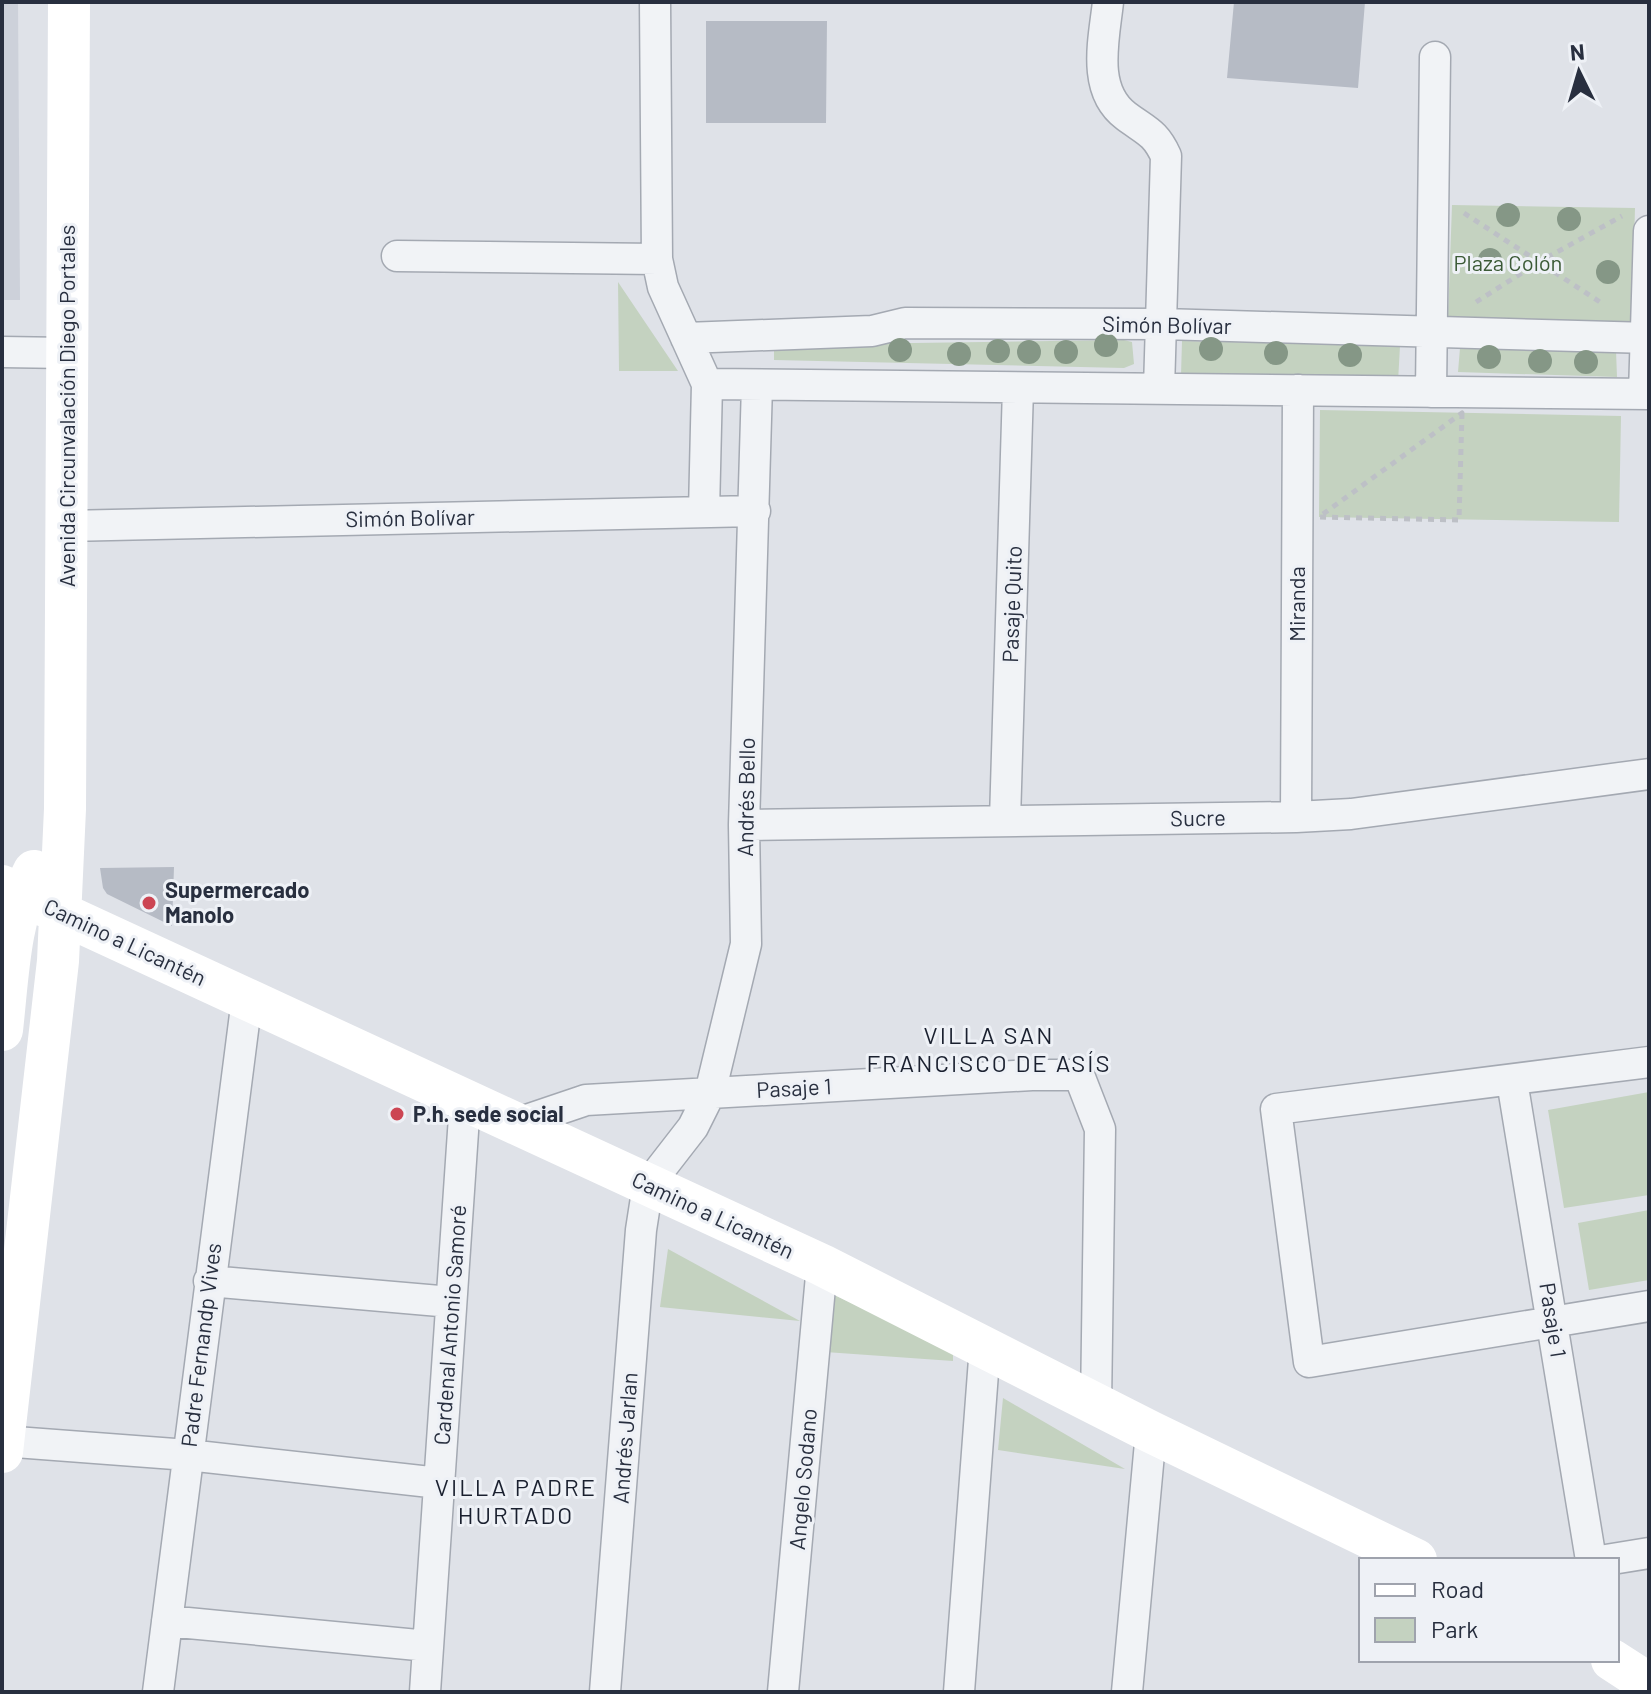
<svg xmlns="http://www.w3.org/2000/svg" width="1651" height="1694" font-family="Barlow,sans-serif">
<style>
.built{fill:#cdd1da}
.green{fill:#c4d2c0}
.building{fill:#b6bbc5}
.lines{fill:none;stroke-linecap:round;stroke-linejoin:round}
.street-casing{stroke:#a4a9b2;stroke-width:33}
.path{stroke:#bdc0c6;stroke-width:5;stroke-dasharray:6 6;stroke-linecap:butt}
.street{stroke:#f1f3f6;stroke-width:30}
.secondary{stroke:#fff;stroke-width:42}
.tree{fill:#859786}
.poi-dot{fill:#cc4553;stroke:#eef1f6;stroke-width:3}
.labels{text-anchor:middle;stroke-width:6;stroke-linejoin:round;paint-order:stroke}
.park-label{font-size:22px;fill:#3b5a36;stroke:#eef1f6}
.street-label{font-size:22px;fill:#282f3f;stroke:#eef1f6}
.poi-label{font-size:22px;font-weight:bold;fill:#282f3f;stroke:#eef1f6;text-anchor:start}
.neighbourhood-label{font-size:24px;letter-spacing:2px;fill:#1a202f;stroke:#eef1f6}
</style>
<rect width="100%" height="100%" fill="#dfe2e8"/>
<path class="built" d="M2 2H18L20 300H2Z"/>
<path class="green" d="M1452 205 1635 208 1632 323 1448 318Z
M618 282 678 371H619Z
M1124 340 1132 342 1134 364 1124 368 774 360V345Z
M1182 341 1400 346 1398 382 1181 375Z
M1460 348 1616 350 1617 377 1458 372Z
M1320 410 1621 416 1619 522 1319 517Z
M1649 1092V1195L1564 1208 1548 1110Z
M1649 1210V1280L1589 1290 1578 1223Z
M668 1249 800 1321 660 1307Z
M812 1285 953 1349V1361L811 1351Z
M1003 1398 1125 1469 998 1450Z"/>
<path class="building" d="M1234 2H1365L1358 88 1227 78Z
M706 21H827L826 123H706Z
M174 867 172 926 107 894 103 888 100 868Z"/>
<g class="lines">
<g class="street-casing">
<path id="street" d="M655 2 657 259 663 287 707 384 704 512
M1108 2C1104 39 1091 90 1126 116 1146 131 1155 132 1166 156L1159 389
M397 256 657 259
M686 338 872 331 905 323 1162 324 1649 338
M2 352 67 353
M707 384 1649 394
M1431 392 1435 57
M1644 394 1649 231
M66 526 755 511
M1296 817 1298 390
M1005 820 1018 388
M744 825 1296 817 1351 814 1649 774
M1649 1062 1276 1109 1309 1362 1649 1306
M1512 1081 1591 1560
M515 1124 586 1100 1032 1075H1079L1100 1129 1096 1405
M209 1281 451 1302
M2 1441 188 1455 439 1483
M1606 1560 1649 1553
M167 1621 428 1646
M158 1692 247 999
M425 1692 465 1102
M605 1692 641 1230 648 1185 693 1127 710 1093 746 944 744 825 757 385
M783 1692 822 1265
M959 1692 985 1346
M1127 1692 1151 1432"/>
</g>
<path class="path" d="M1464 213 1603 304
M1476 302 1539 262 1622 216
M1462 413 1459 520 1319 517Z"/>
<use href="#street" class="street"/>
<path class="secondary" d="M2 886 822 1265 1151 1432 1416 1560
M2 1030C8 977 9 919 34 871
M2 1452 58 961 65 809 69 2
M1612 1660 1649 1684"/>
</g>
<g class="tree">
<circle cx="1508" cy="215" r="12"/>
<circle cx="1569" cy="219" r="12"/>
<circle cx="1490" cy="260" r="12"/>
<circle cx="1608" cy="272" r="12"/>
<circle cx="1106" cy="345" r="12"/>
<circle cx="1211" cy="349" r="12"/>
<circle cx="900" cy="350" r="12"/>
<circle cx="998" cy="351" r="12"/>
<circle cx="1029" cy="352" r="12"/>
<circle cx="1066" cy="352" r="12"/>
<circle cx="1276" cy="353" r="12"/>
<circle cx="959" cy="354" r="12"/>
<circle cx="1350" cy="355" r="12"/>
<circle cx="1489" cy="357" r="12"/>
<circle cx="1540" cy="361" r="12"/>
<circle cx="1586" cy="362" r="12"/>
</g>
<g class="poi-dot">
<circle cx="149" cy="903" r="8"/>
<circle cx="397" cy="1114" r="8"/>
</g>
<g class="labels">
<g class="park-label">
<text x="1508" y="271">Plaza Colón</text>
</g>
<g class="street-label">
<text transform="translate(1167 325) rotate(1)" y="8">Simón Bolívar</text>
<text transform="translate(67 406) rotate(-90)" y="8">Avenida Circunvalación Diego Portales</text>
<text transform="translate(410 518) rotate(-1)" y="8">Simón Bolívar</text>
<text transform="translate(1012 604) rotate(-88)" y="8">Pasaje Quito</text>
<text transform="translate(1297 604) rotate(-90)" y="8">Miranda</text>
<text transform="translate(746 797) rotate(-89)" y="8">Andrés Bello</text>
<text transform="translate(1198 818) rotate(-1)" y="8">Sucre</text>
<text transform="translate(125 942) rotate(25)" y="8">Camino a Licantén</text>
<text transform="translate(794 1088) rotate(-3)" y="8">Pasaje 1</text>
<text transform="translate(713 1215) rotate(25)" y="8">Camino a Licantén</text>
<text transform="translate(1553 1320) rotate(81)" y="8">Pasaje 1</text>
<text transform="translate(450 1325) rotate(-86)" y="8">Cardenal Antonio Samoré</text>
<text transform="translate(201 1345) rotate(-83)" y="8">Padre Fernandp Vives</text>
<text transform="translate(625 1438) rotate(-86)" y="8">Andrés Jarlan</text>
<text transform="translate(803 1479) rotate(-85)" y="8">Angelo Sodano</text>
</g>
<g class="poi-label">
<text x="165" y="898">Supermercado<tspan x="165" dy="25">Manolo</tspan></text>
<text x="413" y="1122">P.h. sede social</text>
</g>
<g class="neighbourhood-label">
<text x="989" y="1044">VILLA SAN<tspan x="989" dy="28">FRANCISCO DE ASÍS</tspan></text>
<text x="516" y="1496">VILLA PADRE<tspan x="516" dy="28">HURTADO</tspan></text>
</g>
</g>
<rect width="1651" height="1694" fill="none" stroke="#282f3f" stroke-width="8"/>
<rect x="1359" y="1558" width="260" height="104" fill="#eef1f6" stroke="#9fa3ad" stroke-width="2"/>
<rect x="1375" y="1584" width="40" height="12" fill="#ffffff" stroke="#9fa3ad" stroke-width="2"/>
<text x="1431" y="1598" font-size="24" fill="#282f3f">Road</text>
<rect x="1375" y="1618" width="40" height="24" fill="#c4d2c0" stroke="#9fa3ad" stroke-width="2"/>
<text x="1431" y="1638" font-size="24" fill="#282f3f">Park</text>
<g transform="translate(1579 72) rotate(355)" stroke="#eef1f6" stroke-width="6" paint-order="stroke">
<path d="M0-6L14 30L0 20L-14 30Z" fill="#282f3f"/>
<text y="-12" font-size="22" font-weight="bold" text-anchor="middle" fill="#282f3f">N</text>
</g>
</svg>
